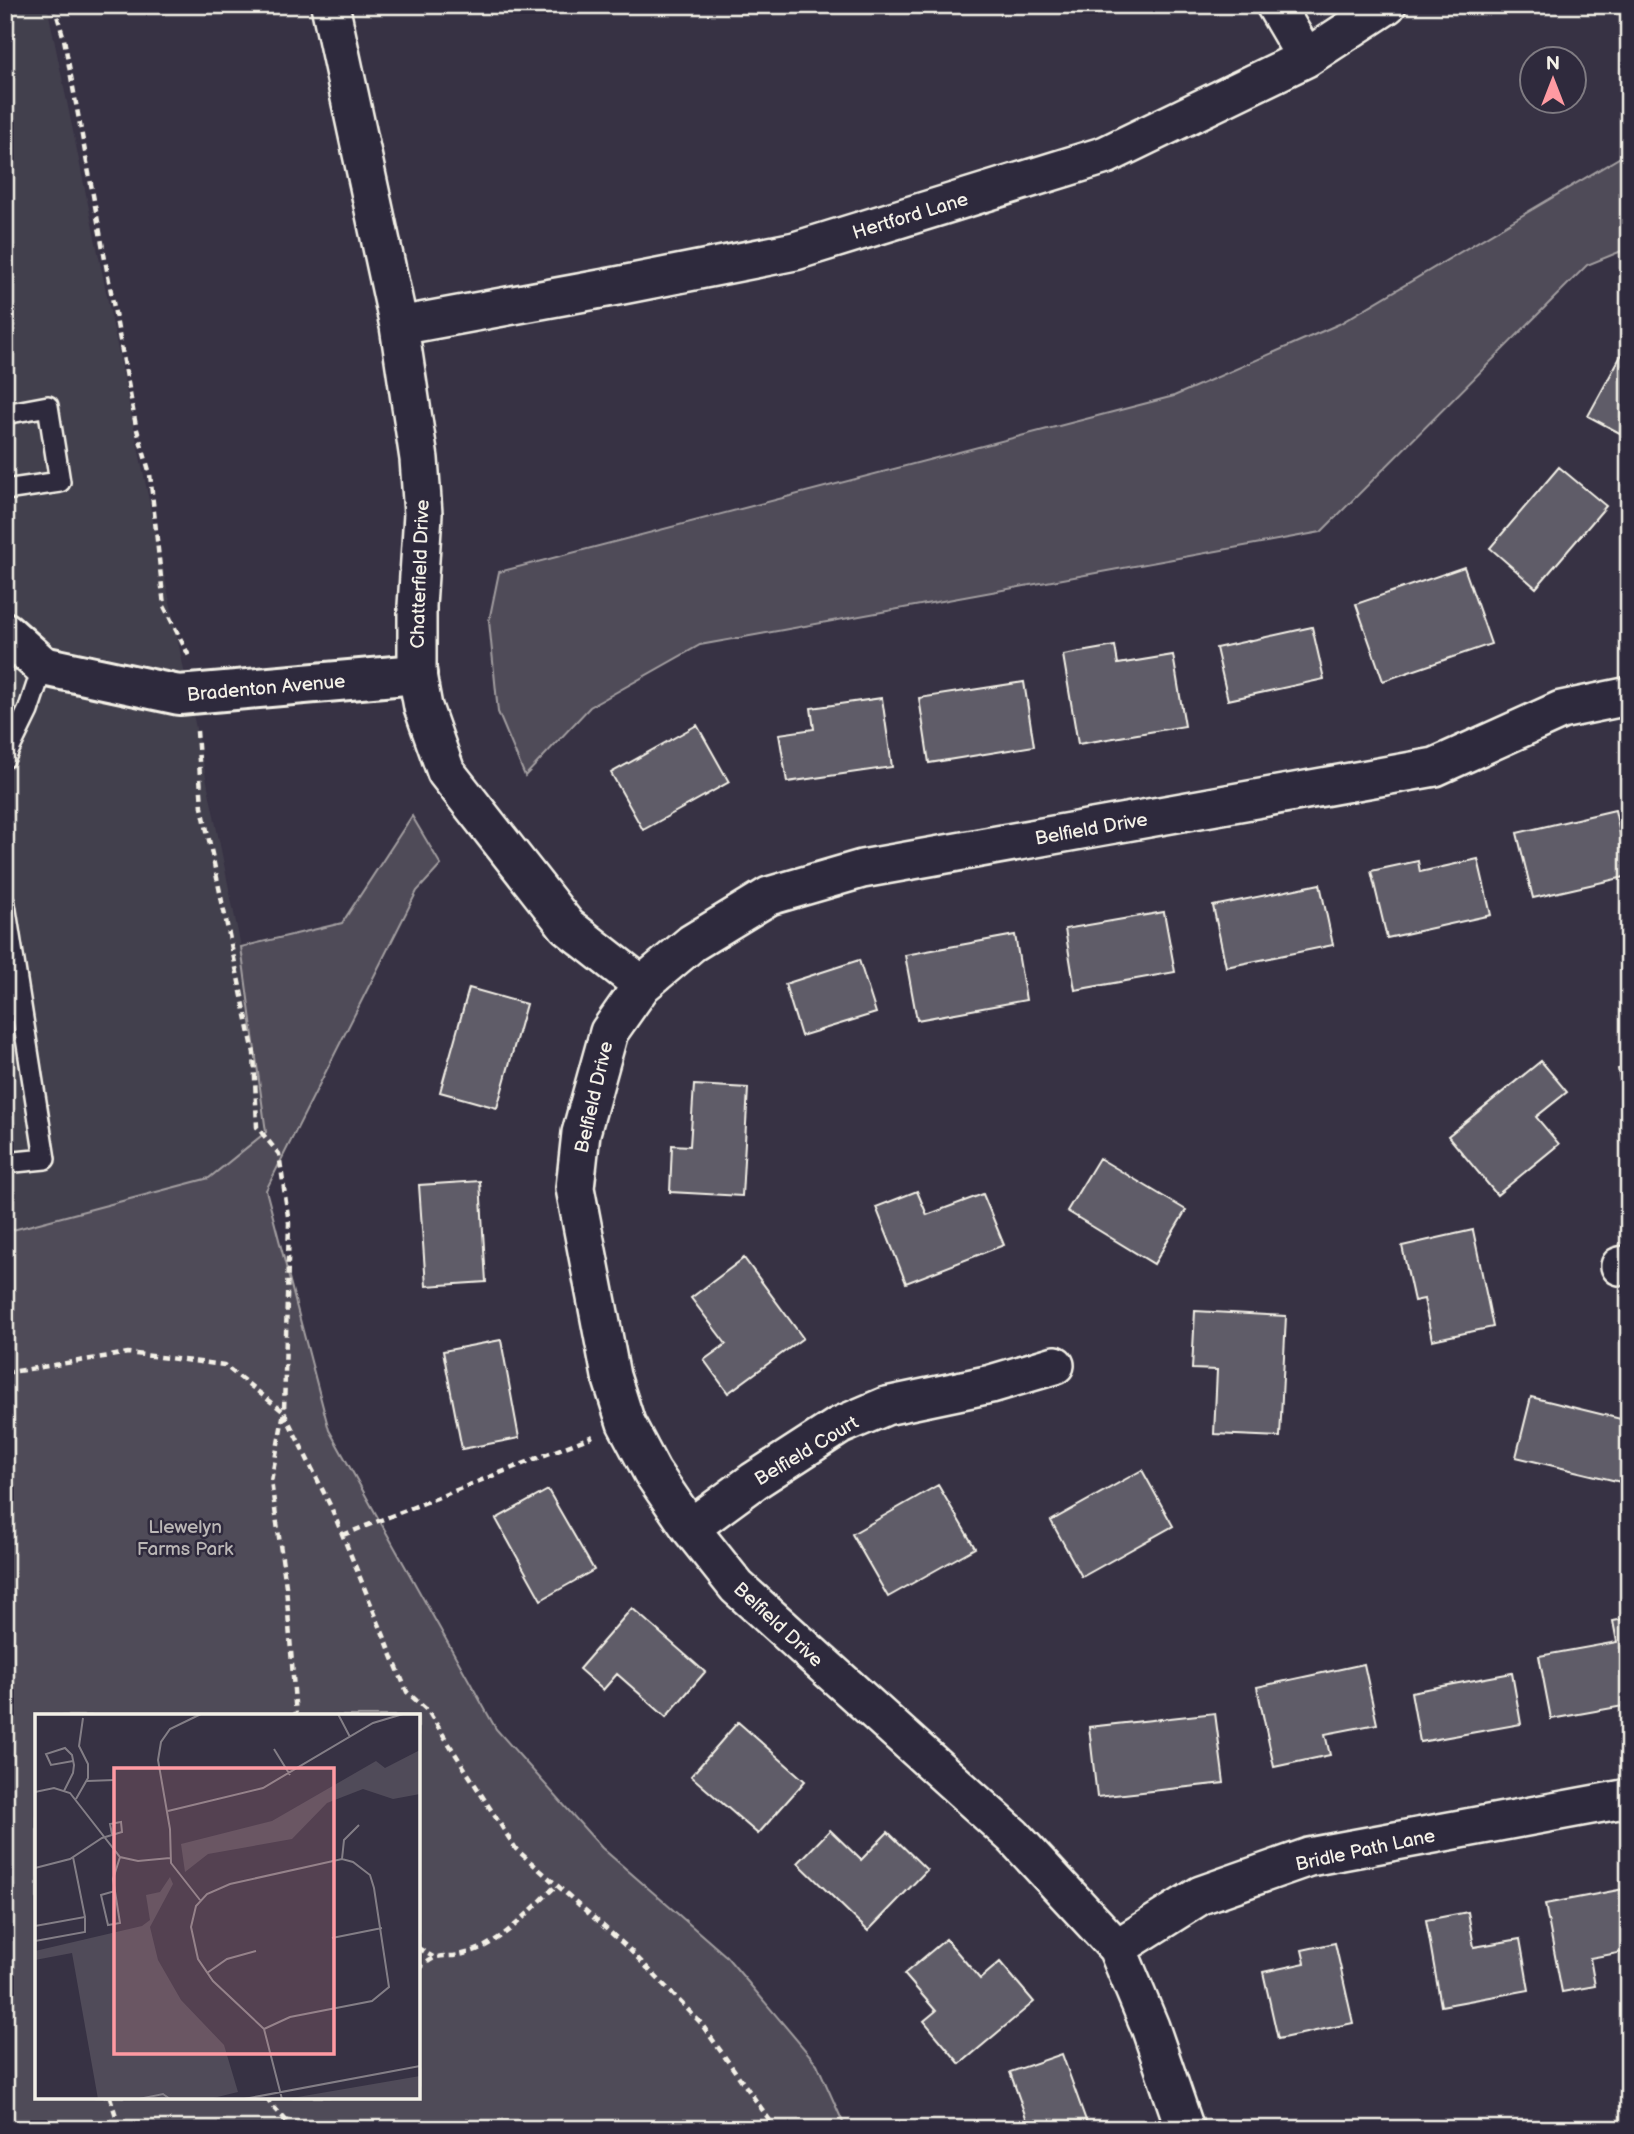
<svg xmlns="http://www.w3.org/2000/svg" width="1634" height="2134" font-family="'Balsamiq Sans',sans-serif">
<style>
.built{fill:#433f4e}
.green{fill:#504b59;stroke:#a29ea0;stroke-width:2;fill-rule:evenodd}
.building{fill:#5f5c67;stroke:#f4f1e8;stroke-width:2}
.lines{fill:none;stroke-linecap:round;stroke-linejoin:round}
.service-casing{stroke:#f4f1e8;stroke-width:24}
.minor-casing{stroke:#f4f1e8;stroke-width:42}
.tertiary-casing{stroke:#f4f1e8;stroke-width:44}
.path{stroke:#f4f1e8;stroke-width:4.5;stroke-dasharray:7 5;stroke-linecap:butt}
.service{stroke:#2f2a3d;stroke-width:19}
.minor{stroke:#2f2a3d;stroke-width:37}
.tertiary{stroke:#2f2a3d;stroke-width:38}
.labels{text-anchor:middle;stroke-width:5;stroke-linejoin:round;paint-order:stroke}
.street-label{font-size:19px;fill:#f4f1e8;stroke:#2f2a3d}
.park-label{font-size:19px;fill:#bbb7b6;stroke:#2f2a3d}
.inset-road{fill:none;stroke:#837e86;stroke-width:2}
.view{fill:#ff9aa2;fill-opacity:0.15;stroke:#ff9aa2;stroke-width:3.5}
.inset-edge{fill:none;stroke:#f4f1e8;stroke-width:3.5}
</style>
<rect width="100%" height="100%" fill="#373244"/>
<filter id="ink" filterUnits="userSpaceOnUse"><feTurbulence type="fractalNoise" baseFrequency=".0143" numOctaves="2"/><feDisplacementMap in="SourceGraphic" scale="14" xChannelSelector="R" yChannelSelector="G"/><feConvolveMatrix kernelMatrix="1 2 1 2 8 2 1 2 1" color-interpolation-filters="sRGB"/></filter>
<g filter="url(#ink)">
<path class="built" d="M5 5H47L241 947 266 1132 209 1178 5 1232Z"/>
<path class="green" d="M1629 152V248L1587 265 1321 532 700 645 590 707 525 776 498 712 489 621 499 572 1174 396 1339 324Z
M412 816 441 865 417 891 266 1190 329 1430 496 1729 602 1848 726 1956 817 2064 846 2129H5V1232L209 1178 266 1132 241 947 342 923ZM37 1716H418V2097H37Z"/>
<path class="building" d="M1629 341V438L1588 416Z
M1559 467 1606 506 1536 588 1490 548Z
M1464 567 1491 644 1383 681 1356 604Z
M1312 627 1324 679 1228 700 1216 648Z
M1115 646 1118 664 1173 655 1185 726 1078 744 1063 655Z
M1024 682 1034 746 929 763 919 698Z
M882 698 892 767 787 782 779 734 814 729 811 708Z
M697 725 729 782 643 830 611 773Z
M1615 810 1629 876 1533 898 1517 833Z
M1478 859 1491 915 1387 938 1371 871 1418 861 1420 872Z
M1320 884 1333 945 1226 967 1213 906Z
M1164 912 1175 972 1075 990 1065 929Z
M1015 935 1026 1000 917 1020 905 955Z
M859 960 876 1013 801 1036 785 984Z
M469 988 526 1004 497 1108 440 1092Z
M1541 1061 1567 1092 1536 1117 1559 1144 1497 1195 1448 1136Z
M1629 1067V1128L1618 1069Z
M694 1085 748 1088 742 1196 670 1192 672 1145 690 1146Z
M1099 1158 1186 1210 1154 1264 1067 1211Z
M480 1181 486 1282 426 1286 419 1185Z
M917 1191 927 1215 983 1194 1004 1245 906 1283 876 1207Z
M1473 1230 1493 1327 1432 1340 1424 1299 1414 1301 1402 1246Z
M744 1258 803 1338 728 1393 704 1360 726 1344 691 1298Z
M1195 1311 1286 1316 1280 1437 1214 1434 1217 1370 1192 1369Z
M501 1340 519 1438 462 1449 443 1351Z
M1531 1397 1629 1421V1484L1516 1457Z
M1142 1470 1173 1526 1082 1577 1051 1521Z
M938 1485 975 1548 888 1597 852 1534Z
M548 1490 594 1570 541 1600 496 1519Z
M632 1608 705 1672 666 1717 617 1674 603 1690 579 1669Z
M1629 1618V1705L1551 1719 1539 1656 1617 1642 1613 1621Z
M1364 1664 1377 1724 1325 1734 1330 1755 1274 1767 1257 1687Z
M1512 1673 1521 1724 1420 1742 1411 1692Z
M1215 1713 1224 1783 1097 1797 1089 1727Z
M738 1722 805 1781 758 1834 691 1776Z
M830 1830 861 1860 888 1832 927 1870 868 1931 798 1863Z
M1629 1888V1951L1590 1958 1595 1986 1562 1992 1545 1904Z
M1468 1912 1474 1947 1520 1939 1529 1990 1441 2006 1426 1920Z
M946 1939 980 1979 1000 1962 1034 2002 960 2064 924 2021 936 2011 904 1974Z
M1335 1943 1353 2023 1278 2039 1263 1972 1305 1963 1302 1950Z
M1062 2054 1089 2129H1030L1010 2072Z"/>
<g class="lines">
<g class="service-casing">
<path id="service" d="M5 414 48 406 60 482 5 490
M5 758 28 711 43 666
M5 904 45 1159 5 1163"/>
</g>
<g class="minor-casing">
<path id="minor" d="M330 5 399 326 419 459 423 514 417 606V674L423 707 446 772 567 926 642 985
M1275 5 1306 58
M399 326 617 286 795 251 1106 155 1306 58 1387 5
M1620 1266 1629 1264
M690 1528 754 1481 839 1426 886 1406 991 1384 1055 1365
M1117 1948 1201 1895 1309 1857 1629 1798
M1185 2129 1150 2027 1117 1948 1013 1836 737 1587 690 1528 652 1472 626 1423 611 1376 575 1188 581 1133 609 1032 642 985 692 943 769 896 862 869 1435 767 1561 710 1629 696"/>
</g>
<g class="tertiary-casing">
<path id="tertiary" d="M5 632 43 666 179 695 417 674"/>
</g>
<path class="path" d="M54 5 64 39 136 426 150 474 164 606 189 656
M197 731 202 807 254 1053 257 1127 279 1154 289 1223 284 1412 331 1507 407 1692 428 1711 516 1849 628 1948 700 2022 776 2129
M5 1373 128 1353 224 1365 284 1412 271 1481 286 1586 296 1716
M343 1535 593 1436
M418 1948 433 1957
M418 1970C442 1948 441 1961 467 1953 502 1944 531 1909 557 1885
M110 2097 120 2129
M268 2097 269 2102 294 2129"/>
<use href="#service" class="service"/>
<use href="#minor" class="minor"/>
<use href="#tertiary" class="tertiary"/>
</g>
</g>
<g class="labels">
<g class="street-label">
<text transform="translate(910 215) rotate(-17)" y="7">Hertford Lane</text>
<text transform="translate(419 574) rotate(-88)" y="7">Chatterfield Drive</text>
<text transform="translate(266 687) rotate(-5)" y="7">Bradenton Avenue</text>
<text transform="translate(1091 828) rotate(-10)" y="7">Belfield Drive</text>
<text transform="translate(593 1097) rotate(-77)" y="7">Belfield Drive</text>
<text transform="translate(806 1450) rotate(-31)" y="7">Belfield Court</text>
<text transform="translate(779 1624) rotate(43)" y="7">Belfield Drive</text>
<text transform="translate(1365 1849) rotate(-12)" y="7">Bridle Path Lane</text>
</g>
<g class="park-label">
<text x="185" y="1533">Llewelyn<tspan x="185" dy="22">Farms Park</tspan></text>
</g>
</g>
<g transform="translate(35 1714)">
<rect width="385" height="385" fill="#373244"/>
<path d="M385 36V80L358 85 328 75 292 89 257 125 173 140 150 158 146 130 237 107 341 47 350 54ZM135 163 138 170 115 213 123 246 146 286 189 331 203 378 174 385H63L37 239 0 246V237L107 212 115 206 111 181 125 178ZM385 362V385H257V384Z" fill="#504b59"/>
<path class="inset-road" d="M303 0 315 23M239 35 255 61M52 67 80 66M29 77 38 59 39 51 37 41 30 34 11 40 16 51 38 47M0 78 19 74 35 79 85 143 103 147 135 144M41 85 53 64V50L44 32 48 4M133 97 228 74 338 9 368 0M307 145 309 126 324 111M0 154 35 145 67 124 87 118 86 108 75 110 77 120M80 177 66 181 73 211 85 209 78 165 85 143M165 186 136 149 135 115 123 46 126 28 135 15 166 0M0 212 50 203 38 143M297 224 347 214M0 227 50 218V203M172 259 192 245 221 237M229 315 255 303 337 287 354 273 339 174 335 161 318 148 307 145 195 170 172 180 161 192 156 213 163 245 178 267 229 315 247 385M104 385 128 380 135 385M209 385 385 352"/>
<path class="view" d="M79 54H299V340H79Z"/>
<rect width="385" height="385" class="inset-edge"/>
</g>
<rect width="1634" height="2134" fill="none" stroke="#2f2a3d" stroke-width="28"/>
<rect x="14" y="14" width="1606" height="2106" fill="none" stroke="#f4f1e8" stroke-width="2.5" filter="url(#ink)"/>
<g transform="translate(1553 80)"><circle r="33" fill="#2f2a3d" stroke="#7e7a81" stroke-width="2"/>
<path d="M0-5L12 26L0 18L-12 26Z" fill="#ff9aa2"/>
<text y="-10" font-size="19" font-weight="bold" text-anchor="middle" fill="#f4f1e8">N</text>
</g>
</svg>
